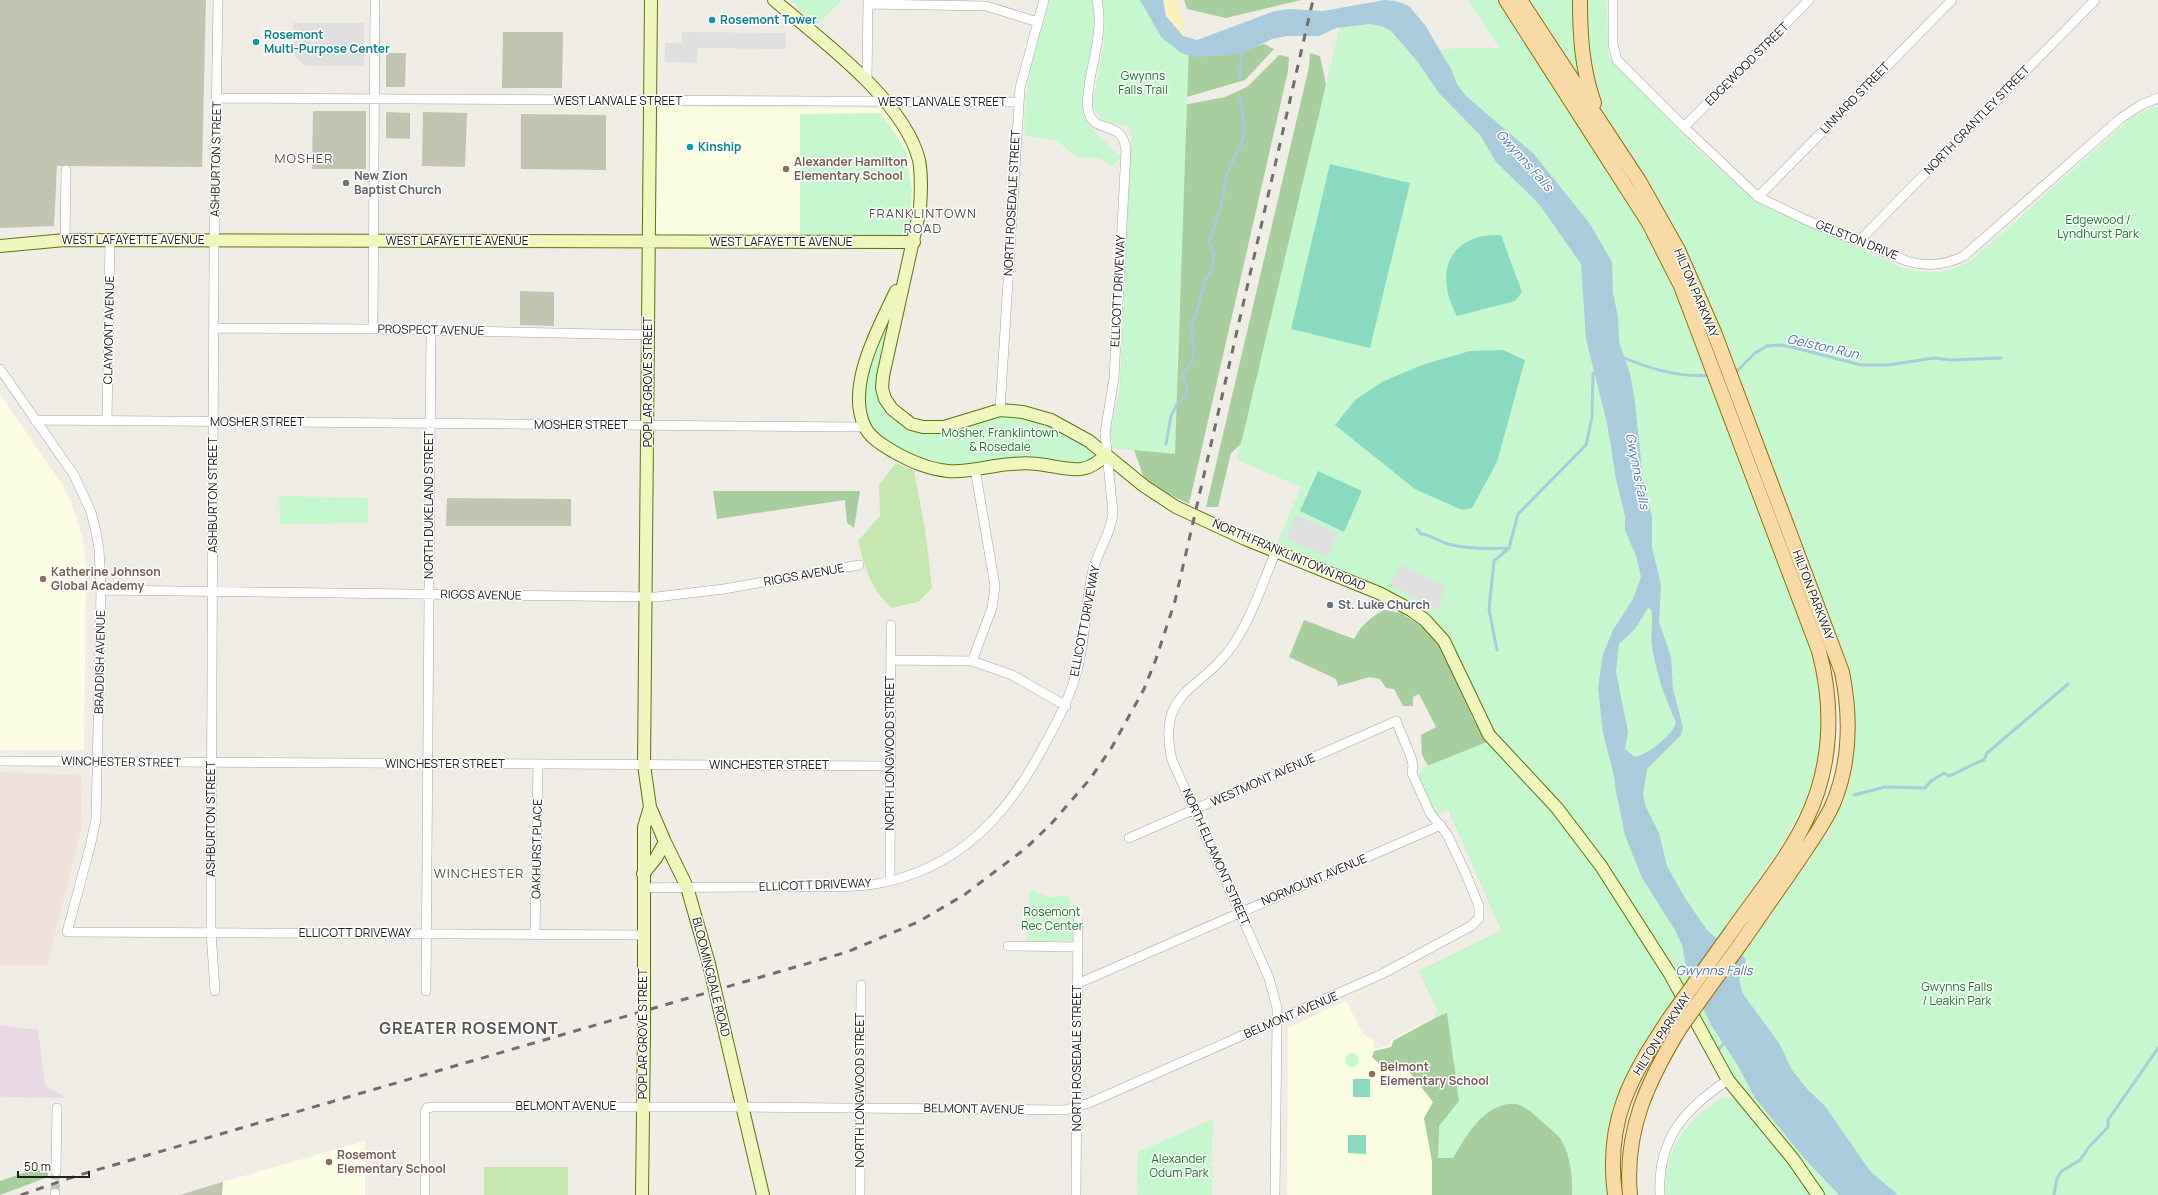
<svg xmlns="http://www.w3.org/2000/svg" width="2158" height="1195" font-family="Manrope,sans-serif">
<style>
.industrial{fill:#e8d9e4}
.education{fill:#fbfde2}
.military{fill:#f0e2db}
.construction{fill:#c2c4b2}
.grass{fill:#c6e7b0}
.forest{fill:#a8cd9e}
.sand{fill:#fbf3b9}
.park{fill:#c7f7ce}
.pitch{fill:#89dac1}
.parking{fill:#e0e0e0}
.water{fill:#aacbdb;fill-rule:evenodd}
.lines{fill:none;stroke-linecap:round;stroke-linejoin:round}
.stream{stroke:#aacbdb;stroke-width:3}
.street-tunnel{stroke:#c6c4bf;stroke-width:9;stroke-dasharray:9 4.5;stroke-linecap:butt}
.street-casing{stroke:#a4a4a4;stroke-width:10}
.secondary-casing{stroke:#5e720b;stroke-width:14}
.primary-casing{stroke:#927009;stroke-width:16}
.street{stroke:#fff;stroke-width:9}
.secondary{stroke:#eff6be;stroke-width:12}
.primary{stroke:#f7daa5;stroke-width:14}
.rail{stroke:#6e6e6e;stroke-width:3;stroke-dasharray:8 8;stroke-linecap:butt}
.secondary-bridge-casing{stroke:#5e720b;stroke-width:14;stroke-linecap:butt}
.primary-bridge-casing{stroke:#927009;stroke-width:16;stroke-linecap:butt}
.secondary-bridge{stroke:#eff6be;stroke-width:12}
.primary-bridge{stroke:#f7daa5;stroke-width:14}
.culture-dot{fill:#0f9aa8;stroke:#fff;stroke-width:1.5}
.education-dot{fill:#8d6e63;stroke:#fff;stroke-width:1.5}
.worship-dot{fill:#6b7280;stroke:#fff;stroke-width:1.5}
.labels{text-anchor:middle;stroke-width:3;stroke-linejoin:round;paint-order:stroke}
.culture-label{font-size:12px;font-weight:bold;fill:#0d838f;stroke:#fff;text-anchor:start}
.street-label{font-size:12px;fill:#202020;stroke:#fff}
.park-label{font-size:12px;fill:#127923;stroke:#fff}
.education-label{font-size:12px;font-weight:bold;fill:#785e54;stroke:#fff;text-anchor:start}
.worship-label{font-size:12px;font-weight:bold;fill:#5b616d;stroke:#fff;text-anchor:start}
.neighbourhood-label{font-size:13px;letter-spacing:1px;fill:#535353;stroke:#fff}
.water-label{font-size:13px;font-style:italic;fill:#5176aa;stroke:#fff}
.district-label{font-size:16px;font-weight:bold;letter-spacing:1px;fill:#535353;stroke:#fff}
</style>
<rect width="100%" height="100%" fill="#f0ede7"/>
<path class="industrial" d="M0 1025 38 1030 45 1085 66 1098 0 1097Z"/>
<path class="education" d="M663 107 882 108 896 124 913 159 915 191 909 236H660L656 232 658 114V110Z
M0 394 61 483 70 500 82 535 86 568 84 750H0Z
M1346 1001 1363 1034 1374 1040 1373 1049 1388 1046 1391 1040 1440 1014 1436 1195H1287L1288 1028Z
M365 1141V1195H222L223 1182Z"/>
<path class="military" d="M0 772 82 775 81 829 47 965H0Z"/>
<path class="construction" d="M0 0H206L202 167 57 166 54 226 0 228Z
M503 32H563L562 88H502Z
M386 53H406L405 87H386Z
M313 111H366V169H312Z
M386 112 410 113V139L386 138Z
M423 112 467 113 465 167 422 166Z
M521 114 606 115V170L521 169Z
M520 291 554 292V326L520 325Z
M447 498 571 499V526H446Z
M223 1182 222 1195H180L222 1182Z"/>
<path class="grass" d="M896 463 914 471 925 528 932 588 918 602 891 608C870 587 865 568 858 541L880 516 879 485Z
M484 1167H568V1195H484Z"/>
<path class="forest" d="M1184 0H1301L1226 18 1187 9Z
M1154 27 1229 55 1264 44 1274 49 1245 80 1187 97 1167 100Z
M1310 53 1320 56 1328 94 1256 430 1231 453 1218 507H1206L1309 67Z
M1279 55 1289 57 1288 71 1189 504 1163 491 1144 478 1134 450 1113 448 1111 431 1120 389 1132 136 1130 132 1168 108 1225 97 1247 87Z
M713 491H860L854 528 847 523 845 500 717 519Z
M1384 610 1401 613 1424 628 1440 645 1473 719 1487 742 1543 800 1628 917 1677 997C1651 1035 1623 1072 1612 1118 1607 1138 1609 1174 1608 1195H1432V1161L1424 1118 1433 1102 1408 1070H1386L1372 1057 1374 1051 1391 1047 1394 1040 1435 1018 1438 1010 1419 971 1502 931 1449 810 1432 785 1428 766 1422 755 1421 735 1436 727 1419 694 1413 697V706H1403L1394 689 1386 688 1380 679 1370 677 1338 686 1336 679 1289 657 1304 620 1354 639C1361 625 1371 617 1384 610Z
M32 1170 48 1171V1177L0 1195V1181Z"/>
<path class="sand" d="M1163 0H1176L1186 32 1183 36 1166 16Z"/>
<path class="park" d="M791 0H842L818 24 805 15Z
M1050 0H1092C1100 34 1088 71 1082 105 1085 128 1105 141 1121 157L1112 167 1100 159 1076 156 1056 140 1025 136C1022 88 1036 45 1050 0Z
M1102 0H1151L1189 45 1175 454 1113 448 1111 431 1120 389 1132 136 1128 127 1102 120 1092 105C1098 71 1110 34 1102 0Z
M1468 0H1500L1561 99 1631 205 1664 266 1685 316 1813 652 1823 701 1822 747 1807 805 1803 804 1783 843 1682 989 1614 876 1578 826 1547 790 1495 735 1483 714 1458 656 1447 637 1433 620 1276 546 1301 487 1237 460 1341 21 1399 15 1441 50 1456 48H1499Z
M1527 0H1576L1578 73 1577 75Z
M1585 0H1607L1608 57 1701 153 1760 204 1903 268C1935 275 1942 274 1971 261L2131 118 2158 105V1195H1822L1730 1074 1697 1016 1831 823C1858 764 1861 720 1844 658L1702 287 1672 224 1607 120 1600 104 1589 68Z
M881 113 906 150 912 190 909 236 800 237V114Z
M891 315 886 409C906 429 929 441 957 431 969 427 980 421 991 418 1016 411 1048 424 1069 437 1079 443 1090 447 1094 457L1082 465 961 467C937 465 918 460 897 447 888 441 877 436 871 426 852 395 879 345 891 315Z
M279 496 368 498V523L280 524Z
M1487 742C1520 776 1555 809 1582 848 1616 896 1646 947 1677 997 1651 1035 1623 1072 1612 1118 1607 1138 1609 1174 1608 1195H1572C1573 1178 1570 1149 1558 1136 1551 1129 1544 1124 1537 1117 1529 1110 1520 1102 1508 1104 1481 1108 1465 1138 1453 1158H1438L1439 1126 1459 1101 1447 1013 1435 1018 1438 1010 1419 971 1502 931 1449 810 1431 817 1414 776 1423 772 1422 768Z
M1032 890 1048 897 1065 896 1069 897 1074 915V941H1027L1029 891Z
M1345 1060a7 7 0 1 1 14 0a7 7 0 1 1-14 0Z
M1724 1097 1735 1099 1782 1152 1811 1195H1665C1665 1158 1675 1135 1703 1111 1710 1106 1716 1101 1724 1097Z
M1213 1119 1212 1161 1208 1166H1212V1195H1137L1138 1152Z"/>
<path class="pitch" d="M1330 164 1410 183 1370 348 1291 329Z
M1501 235 1522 292 1515 301 1457 316C1440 286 1440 248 1479 237 1486 235 1494 235 1501 235Z
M1503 350 1525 360 1497 462 1472 508 1462 510 1415 489 1335 425 1356 399 1384 381 1422 365 1470 351Z
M1318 471 1362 491 1344 532 1300 511Z
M1353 1079H1370V1097H1353Z
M1348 1135H1366V1154L1348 1153Z"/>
<path class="parking" d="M293 23H364V66H306L301 63 295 55Z
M682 32 786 33V49L698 48 697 63 665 62V43H681Z
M1296 515 1338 532 1328 557 1286 538Z
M1401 564 1445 587 1437 610 1390 585Z"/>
<path class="water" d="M1140 0H1163L1166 16 1183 36 1197 40 1275 11 1289 9 1323 11 1385 0 1396 1 1409 6 1425 25 1451 69 1457 84 1466 96 1534 154 1590 224 1612 262 1613 293 1618 317 1619 342 1630 373 1635 402 1643 480 1652 517V547L1661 585 1659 622 1671 657 1673 689 1683 727 1681 735 1647 769 1643 795 1646 807 1659 833 1667 866 1685 898 1707 930 1724 945 1740 953 1746 960 1739 980 1743 994 1779 1043 1792 1070 1808 1090 1825 1106 1870 1171 1898 1195H1839L1805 1159 1755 1098 1737 1064 1711 1025 1688 977 1682 945 1675 930 1642 878 1625 835 1616 792 1614 776 1603 733 1598 688 1603 654 1613 630 1633 599 1641 577 1636 556 1625 530V516L1616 479 1607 423 1586 339 1581 264 1539 204 1496 162 1480 135 1439 93 1417 61 1391 31 1381 26 1370 24 1336 28 1319 36H1287L1272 39 1247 51 1229 55 1194 57 1181 53 1161 37ZM1648 608 1651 609C1654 621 1650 633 1652 646 1656 673 1664 696 1676 722 1674 734 1647 755 1635 757L1625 749 1628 732 1616 672 1619 644 1635 629Z"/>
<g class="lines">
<path class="stream" d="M1240 78 1242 50
M1620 356C1647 368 1681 378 1711 375
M1735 373 1755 353 1767 346 1780 345 1796 348 1861 365H1888L1934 358 1951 360 2001 358
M1166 444 1171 416 1177 404 1186 396 1187 388 1183 374 1193 360 1194 347 1191 330 1206 279 1212 270 1214 255 1209 242 1221 206 1227 174 1243 139 1244 126 1240 97
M1417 529 1421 534C1432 535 1438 541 1448 544 1467 549 1489 549 1508 548
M1497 650 1489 609 1494 561 1509 548 1518 514 1586 445 1592 417 1593 374 1595 371
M1854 795 1885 787 1925 788 1931 781 1944 773 1949 776C1961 771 1972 764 1984 760L1987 753 2068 684
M1719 1049 1726 1041
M2054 1195 2057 1178 2062 1171 2080 1160 2089 1147 2108 1127V1120L2158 1048"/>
<path class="street-tunnel" d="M55 1193 56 1172"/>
<g class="street-casing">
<path id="street" d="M1613 0V45L1617 60 1684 127 1758 197 1806 220 1907 261C1928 267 1945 265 1964 256L2121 118 2141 105 2158 98
M868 4 986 6 1038 22
M867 80 868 0
M217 98 1018 102
M1684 127 1809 0
M1758 197 1952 0
M65 240 66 170
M1859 241 2095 0
M214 328 373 329 648 335
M373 329 375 0
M0 369 74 475 91 512 96 532 99 549 101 590 96 819 90 847 67 932 643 935
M1000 410 1020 88 1044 0
M35 420 865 427
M107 421 110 240
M101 590 656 597 724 589 859 565
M891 660 972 661 1012 675 1066 706
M972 661 992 608 995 586 975 469
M0 761 890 766
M890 881 891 625
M643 888C694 887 745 887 795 887 827 886 860 889 890 881 967 862 1011 809 1046 742 1059 719 1070 697 1077 671 1086 638 1085 603 1093 570 1098 550 1111 534 1113 513L1105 433 1114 378 1126 151C1123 117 1094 137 1088 110 1086 100 1089 89 1090 79 1095 53 1103 26 1097 0
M535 934 538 764
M1008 946 1078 947
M1077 984 1441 825
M215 991 211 932V886L214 251 218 0
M426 991 431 331
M56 1172 57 1108
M55 1193V1195
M425 1195V1112L427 1108 432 1107H742L1065 1110 1089 1103 1382 974 1471 926 1479 918V906L1465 872 1447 834 1430 813 1412 773 1413 765 1411 757 1396 721 1129 838
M860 1195 861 985
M1076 1195 1078 921
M1275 1195 1277 1021V1008L1269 978 1172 760C1156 689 1201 692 1233 645 1252 617 1263 582 1276 551
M1660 1195C1657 1140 1684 1109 1728 1080"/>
</g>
<g class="secondary-casing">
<path id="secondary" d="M651 0 644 765 650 807 665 842 687 887 709 964
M774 0C820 39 904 100 919 160 922 176 921 192 920 209L883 376 882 388 885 399 892 409 911 424 923 427H944L1000 410 1023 412 1051 420 1089 441 1144 486 1176 507 1245 539 1379 593 1411 610 1425 620 1444 641 1489 735 1557 808 1601 866 1670 974 1728 1080 1793 1159 1818 1195
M0 246 65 240 914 242
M896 291C879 327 845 387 865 427 870 438 884 446 894 452 912 462 928 469 948 471 970 473 990 465 1012 464 1023 463 1034 463 1045 465 1070 469 1087 476 1106 454
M643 874 656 858 665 842
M644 993V827L650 807
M721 1016 763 1195
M642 1195 644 1032"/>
</g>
<g class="primary-casing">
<path id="primary" d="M1506 0 1649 223 1681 286 1819 651C1834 707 1832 767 1806 820 1787 860 1757 895 1732 931
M1520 0 1639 181 1678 250 1714 332 1842 672C1851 717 1851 761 1833 804 1824 824 1810 843 1798 861 1780 887 1762 913 1744 939
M1580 0C1580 36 1582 69 1594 103
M1615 1195C1605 1121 1630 1078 1669 1019
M1630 1195C1624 1130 1648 1081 1680 1028"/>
</g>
<use href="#street" class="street"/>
<use href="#secondary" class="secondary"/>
<use href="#primary" class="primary"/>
<path class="rail" d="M21 1195 76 1176 847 952 918 922 964 895 1026 848 1051 824 1090 779 1112 747 1144 689 1156 659 1175 601 1313 0"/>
<g class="secondary-bridge-casing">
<path id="secondary-bridge" d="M709 964 721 1016
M644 1032V993"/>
</g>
<g class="primary-bridge-casing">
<path id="primary-bridge" d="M1669 1019 1732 931
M1680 1028 1744 939"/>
</g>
<use href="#secondary-bridge" class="secondary-bridge"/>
<use href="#primary-bridge" class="primary-bridge"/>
</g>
<g class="culture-dot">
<circle cx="712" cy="20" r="4"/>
<circle cx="256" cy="42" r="4"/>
<circle cx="690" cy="147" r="4"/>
</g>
<g class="education-dot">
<circle cx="786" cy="169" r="4"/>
<circle cx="43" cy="579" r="4"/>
<circle cx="1372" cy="1074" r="4"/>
<circle cx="329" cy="1162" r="4"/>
</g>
<g class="worship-dot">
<circle cx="346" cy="183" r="4"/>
<circle cx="1330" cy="605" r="4"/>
</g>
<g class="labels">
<g class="culture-label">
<text x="720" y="24">Rosemont Tower</text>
<text x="264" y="39">Rosemont<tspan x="264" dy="14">Multi-Purpose Center</tspan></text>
<text x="698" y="151">Kinship</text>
</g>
<g class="street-label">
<text transform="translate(1747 64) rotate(-45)" y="4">EDGEWOOD STREET</text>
<text transform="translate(1855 98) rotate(-46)" y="4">LINNARD STREET</text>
<text x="618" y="105">WEST LANVALE STREET</text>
<text x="942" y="106">WEST LANVALE STREET</text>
<text transform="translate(1977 120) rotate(-46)" y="4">NORTH GRANTLEY STREET</text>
<text transform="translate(216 159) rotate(-89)" y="4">ASHBURTON STREET</text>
<text transform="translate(1012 203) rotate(-87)" y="4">NORTH ROSEDALE STREET</text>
<text x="133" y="244">WEST LAFAYETTE AVENUE</text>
<text transform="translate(1857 240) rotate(22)" y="4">GELSTON DRIVE</text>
<text x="457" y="245">WEST LAFAYETTE AVENUE</text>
<text x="781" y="246">WEST LAFAYETTE AVENUE</text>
<text transform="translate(1118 291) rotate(-87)" y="4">ELLICOTT DRIVEWAY</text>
<text transform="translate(1696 293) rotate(67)" y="4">HILTON PARKWAY</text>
<text transform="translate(109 330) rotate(-89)" y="4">CLAYMONT AVENUE</text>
<text transform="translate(431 330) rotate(1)" y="4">PROSPECT AVENUE</text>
<text transform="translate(648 382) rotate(-90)" y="4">POPLAR GROVE STREET</text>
<text x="257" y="426">MOSHER STREET</text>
<text x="581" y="429">MOSHER STREET</text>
<text transform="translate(213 495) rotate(-90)" y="4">ASHBURTON STREET</text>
<text transform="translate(429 505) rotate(-90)" y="4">NORTH DUKELAND STREET</text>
<text transform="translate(1289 555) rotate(23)" y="4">NORTH FRANKLINTOWN ROAD</text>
<text transform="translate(804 575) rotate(-10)" y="4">RIGGS AVENUE</text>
<text transform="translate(481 595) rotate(1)" y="4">RIGGS AVENUE</text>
<text transform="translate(1813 595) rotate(69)" y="4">HILTON PARKWAY</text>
<text transform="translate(1085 621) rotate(-79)" y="4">ELLICOTT DRIVEWAY</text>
<text transform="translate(100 662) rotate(-89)" y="4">BRADDISH AVENUE</text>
<text transform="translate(890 753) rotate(-90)" y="4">NORTH LONGWOOD STREET</text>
<text transform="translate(121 762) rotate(1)" y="4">WINCHESTER STREET</text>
<text x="445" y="768">WINCHESTER STREET</text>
<text x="769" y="769">WINCHESTER STREET</text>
<text transform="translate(1263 780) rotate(-24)" y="4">WESTMONT AVENUE</text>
<text transform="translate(211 819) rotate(-90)" y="4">ASHBURTON STREET</text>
<text transform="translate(537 849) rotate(-89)" y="4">OAKHURST PLACE</text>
<text transform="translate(1216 857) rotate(66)" y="4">NORTH ELLAMONT STREET</text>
<text transform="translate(1314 880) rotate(-23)" y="4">NORMOUNT AVENUE</text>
<text transform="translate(815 885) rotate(-2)" y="4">ELLICOTT DRIVEWAY</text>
<text x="355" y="937">ELLICOTT DRIVEWAY</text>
<text transform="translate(711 977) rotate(76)" y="4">BLOOMINGDALE ROAD</text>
<text transform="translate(1291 1015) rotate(-23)" y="4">BELMONT AVENUE</text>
<text transform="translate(643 1034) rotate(-90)" y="4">POPLAR GROVE STREET</text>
<text transform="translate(1662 1034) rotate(-57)" y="4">HILTON PARKWAY</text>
<text transform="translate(1077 1058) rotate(-90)" y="4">NORTH ROSEDALE STREET</text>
<text transform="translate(860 1090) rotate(-90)" y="4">NORTH LONGWOOD STREET</text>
<text x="566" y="1110">BELMONT AVENUE</text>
<text transform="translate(974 1109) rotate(1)" y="4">BELMONT AVENUE</text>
</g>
<g class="park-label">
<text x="1143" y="80">Gwynns<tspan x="1143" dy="14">Falls Trail</tspan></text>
<text x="2098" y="224">Edgewood /<tspan x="2098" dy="14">Lyndhurst Park</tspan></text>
<text x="1000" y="437">Mosher, Franklintown<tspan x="1000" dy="14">&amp; Rosedale</tspan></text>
<text x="1052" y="916">Rosemont<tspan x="1052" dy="14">Rec Center</tspan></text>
<text x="1957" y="991">Gwynns Falls<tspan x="1957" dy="14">/ Leakin Park</tspan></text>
<text x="1179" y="1163">Alexander<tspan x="1179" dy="14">Odum Park</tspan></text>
</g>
<g class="education-label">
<text x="794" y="166">Alexander Hamilton<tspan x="794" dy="14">Elementary School</tspan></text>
<text x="51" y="576">Katherine Johnson<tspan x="51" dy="14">Global Academy</tspan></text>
<text x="1380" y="1071">Belmont<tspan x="1380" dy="14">Elementary School</tspan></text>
<text x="337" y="1159">Rosemont<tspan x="337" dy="14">Elementary School</tspan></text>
</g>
<g class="worship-label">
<text x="354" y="180">New Zion<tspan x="354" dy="14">Baptist Church</tspan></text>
<text x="1338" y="609">St. Luke Church</text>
</g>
<g class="neighbourhood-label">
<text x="304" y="163">MOSHER</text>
<text x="923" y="218">FRANKLINTOWN<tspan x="923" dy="15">ROAD</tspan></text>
<text x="479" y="878">WINCHESTER</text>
</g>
<g class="water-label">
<text transform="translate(1525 160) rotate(48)" y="5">Gwynns Falls</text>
<text transform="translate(1823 346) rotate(13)" y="5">Gelston Run</text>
<text transform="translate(1638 471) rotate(79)" y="5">Gwynns Falls</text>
<text x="1714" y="975">Gwynns Falls</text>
</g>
<g class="district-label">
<text x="469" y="1034">GREATER ROSEMONT</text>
</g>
</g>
<path d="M18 1171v6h71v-6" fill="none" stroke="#202020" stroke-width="2"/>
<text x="24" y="1171" font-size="12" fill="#202020" stroke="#ffffff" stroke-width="3" paint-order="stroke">50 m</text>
</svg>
